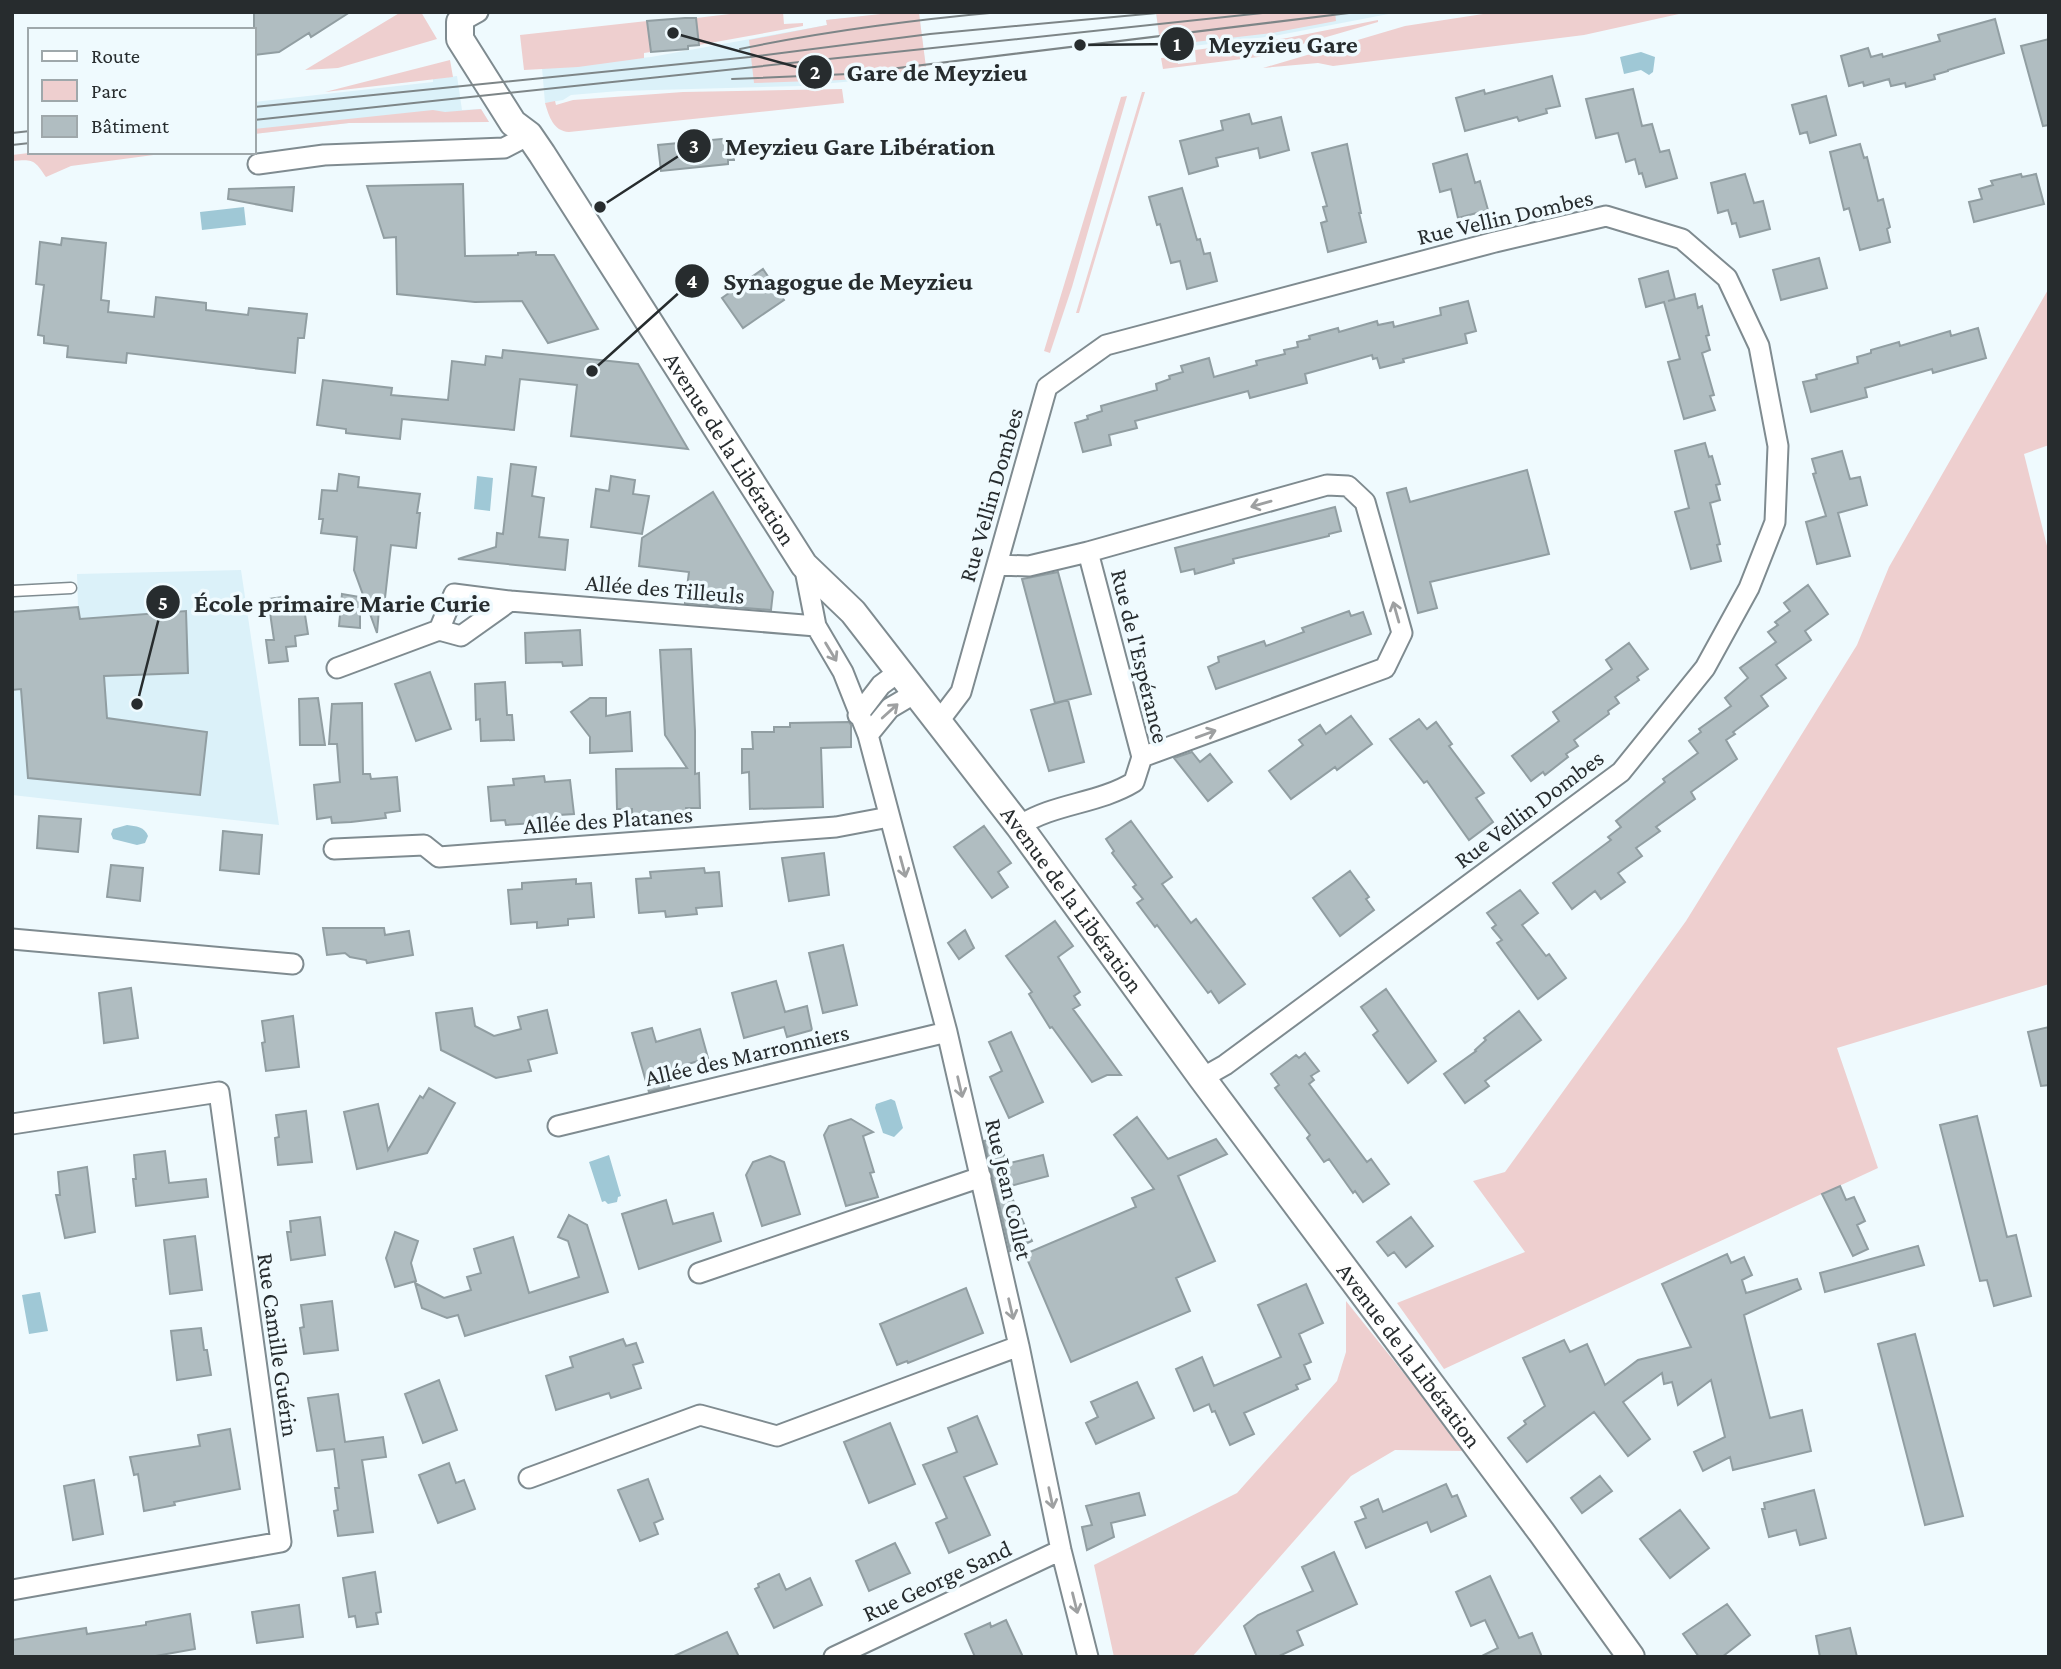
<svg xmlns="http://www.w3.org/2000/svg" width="2061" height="1669" font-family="'Crimson Pro',serif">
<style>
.built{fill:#dbf1f9}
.green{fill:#eecfcf}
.water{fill:#9fc8d6}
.building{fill:#b0bdc1;stroke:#919ea2;stroke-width:2}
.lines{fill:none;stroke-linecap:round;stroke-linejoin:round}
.lane-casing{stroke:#7f8b90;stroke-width:13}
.street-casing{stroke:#7f8b90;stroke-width:23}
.secondary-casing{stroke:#7f8b90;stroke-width:30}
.lane{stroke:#fff;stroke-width:10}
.street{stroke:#fff;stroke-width:19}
.secondary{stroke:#fff;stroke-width:26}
.tram{stroke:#7d8587;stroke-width:2}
.oneway{stroke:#9ea0a1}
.labels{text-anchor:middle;stroke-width:7;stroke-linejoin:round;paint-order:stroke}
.street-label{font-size:24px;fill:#272c2e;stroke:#effafe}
.leader{fill:none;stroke:#272c2e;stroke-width:2.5}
.callout-dot{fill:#272c2e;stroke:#effafe;stroke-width:2.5}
.mark-label{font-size:21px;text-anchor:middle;font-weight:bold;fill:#fff}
.callout-label{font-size:26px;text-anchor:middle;font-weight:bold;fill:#272c2e;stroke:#effafe;stroke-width:7;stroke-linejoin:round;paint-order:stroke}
</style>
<rect width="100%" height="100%" fill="#effafe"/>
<path class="built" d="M907 12V14L919 13 927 79 908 80 897 77 801 86 619 91 571 95 563 100 545 103 542 68 651 57 827 25 826 20Z
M1156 12H1399L1274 36 1193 46V51L1161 54Z
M457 76 462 110 481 109 489 122 349 123 254 134V102L433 82V79Z
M241 570 279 825 12 795V612L78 607 77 574Z"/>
<path class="green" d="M401 12H421L437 39 338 68 305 70Z
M747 12H783L784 24 803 23V26L699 45 696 18Z
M899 12H907V14L919 13 927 75 908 77 897 74 841 80 754 83 749 40 827 25 826 20Z
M1156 12H1335L1336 21 1272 33 1186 43 1177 48 1161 50Z
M1496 12H1688L1584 35 1333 66 1318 63 1263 68 1405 26Z
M1378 20V22L1258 57 1163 69 1161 58 1173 57V53H1177L1178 64 1196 62 1195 50 1287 38Z
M647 21 651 52 644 53V58L578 67 524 70 520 35Z
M450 60 453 77 325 92Z
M842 89 844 103 569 132C553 131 549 116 545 103L555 101 556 105 573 100 683 92Z
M1142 92H1145L1079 313H1076Z
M1127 96 1072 287 1050 353 1044 351 1121 97Z
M481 109 489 122 349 123 254 134V129L433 110 445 112Z
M37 152H176L71 166 46 177C34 159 33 159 12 161V155Z
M2049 288V445L2024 454 2049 554V984L1837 1048 1878 1168 1444 1369 1397 1303 1525 1252 1473 1181 1505 1172 1686 921 1857 645 1889 567Z
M1346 1301 1466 1451 1395 1450 1351 1476 1192 1657H1114L1094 1565 1237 1493 1337 1381 1346 1352Z"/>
<path class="water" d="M1641 52 1655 57 1653 72 1649 75 1641 70 1624 74 1620 57Z
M244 207 246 225 202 230 200 212Z
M477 476 493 478 490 511 474 509Z
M127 825C136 826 145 827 148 836L145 843 137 845 113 839 111 834 113 829Z
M891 1099 895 1101 903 1128 894 1137 883 1133 875 1108 876 1104Z
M609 1155 621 1196 618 1197 617 1202 608 1204 605 1201 602 1202 589 1162Z
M40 1292 48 1331 29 1334 22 1295Z"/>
<path class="building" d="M254 12H350L311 37 309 33 279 52 254 55Z
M685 18H696L699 45 688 46V49L651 52 647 21Z
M1995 19 2004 53 1948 70V71L1934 75 1935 79 1906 87 1905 83 1891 86 1889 79 1864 86 1863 82 1849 86 1841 56 1868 48 1871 57 1882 54 1883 57 1940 41 1938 35Z
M2049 39V125L2043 126 2021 46Z
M1552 76 1560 106 1546 109 1547 113 1519 121 1517 117 1465 131 1456 98 1484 90 1485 94Z
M1633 89 1642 126 1652 124 1660 152 1669 150 1677 178 1646 187 1642 173 1639 174 1635 159 1626 162 1618 133 1596 138 1586 99Z
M1826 96 1836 135 1810 143 1807 132 1800 134 1792 105Z
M1249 114 1252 124 1281 117 1289 150 1260 158 1258 148 1216 158 1218 166 1189 174 1180 141 1223 130 1221 121Z
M732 138 734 160H728V164L661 171 658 145Z
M1347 144 1361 213H1359L1366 242 1328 252 1321 223 1327 221 1323 207 1327 206 1312 153Z
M1860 144 1864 158 1867 157 1878 201 1883 199 1890 227 1887 229 1890 242 1860 250 1849 208 1844 210 1830 152Z
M1467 154 1475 183 1480 181 1488 210 1458 218 1451 189 1440 192 1433 164Z
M1745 174 1754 203 1763 201 1770 229 1740 237 1736 223 1732 224 1728 210 1718 213 1711 183Z
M2021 174 2022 177 2036 174 2044 204 1974 222 1969 202 1982 199 1979 189 1993 185 1991 181Z
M463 184 465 256 518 255V253L536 252V255H554L598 329 548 343 522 301 475 302 397 294 396 237 384 238 367 186Z
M294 187 292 211 228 199 229 189Z
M1182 188 1197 240 1200 239 1204 254 1210 253 1217 281 1187 289 1180 261 1171 263 1160 224 1157 225 1149 197Z
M62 238 106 243 101 300 109 301 108 312 154 317 156 297 206 303V310L248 315 249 308 307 314 304 338H298L295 373 127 353 126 363 67 357 68 346 44 343V336L38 335 44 285 36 284 40 242 61 245Z
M1819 258 1827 288 1781 300 1773 270Z
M763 269 784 300 743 328 722 298Z
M1668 271 1675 299 1668 301 1695 294 1698 308 1702 306 1709 335 1706 336 1710 350 1702 353 1714 395 1710 396 1715 410 1684 419 1668 362 1680 359 1664 302 1646 307 1639 279Z
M1468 301 1476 331 1465 334 1467 343 1403 359 1404 362 1380 368 1377 358 1373 359 1372 355 1305 374 1307 383 1250 398 1248 391 1135 421 1137 428 1109 435 1111 445 1083 452 1075 423 1088 419 1087 416 1102 411 1101 406 1157 390 1156 384 1170 379 1169 376 1183 372 1181 366 1209 358 1214 377 1257 365 1256 361 1285 354 1284 350 1298 347 1297 342 1310 339 1309 336 1338 328 1339 332 1377 321 1378 325 1393 322 1394 327 1441 315 1440 308Z
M1978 328 1986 358 1933 373 1932 369 1865 388 1867 397 1811 412 1803 382 1817 379 1816 375 1858 363 1857 357 1871 353V350L1899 342 1900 346 1950 331 1951 336Z
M503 350 638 364 688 449 571 436 577 385 520 379 514 430 402 419 400 439 346 433V429L317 425 323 380 392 388 391 395 448 400 452 361 485 365 486 356 502 358Z
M1705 443 1709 457 1712 456 1720 484 1716 485 1720 500 1710 503 1720 544 1717 545 1721 561 1691 569 1675 512 1689 508 1675 451Z
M1842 451 1850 479 1860 477 1867 505 1838 513 1850 556 1817 564 1806 522 1826 516 1813 474 1816 473 1812 459Z
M511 464 536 467 532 496 544 498 539 537 568 540 565 570 458 559 496 547 497 533 503 534Z
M1527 470 1549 554 1430 582 1437 608 1418 613 1387 493 1406 488 1410 502Z
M339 474 359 477 358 487 420 494 417 513H420L416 548 391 545 385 598H380L377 633 354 570 357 537 321 533 323 519H319L322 490 337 491Z
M611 476 635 480 633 494 649 496 642 534 591 527 596 489 609 491Z
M713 492 773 592 771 610 685 603 689 572 639 566 642 538Z
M1335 507 1341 531 1329 534V536L1233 559 1234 563 1195 574 1194 569 1181 572 1175 548Z
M1058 572 1091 694 1055 703 1022 579Z
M1808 585 1828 614 1805 631 1811 640 1776 665 1786 678 1761 696 1768 706 1733 732 1735 734 1726 740 1737 759 1691 792 1695 799 1656 827 1660 831 1636 848 1642 856 1618 873 1625 882 1601 899 1595 891 1572 909 1553 883 1611 840 1608 837 1621 827 1616 821 1665 782 1663 779 1698 753 1689 741 1701 732 1699 729 1731 706 1725 698 1748 678 1740 668 1776 642 1768 632 1778 625 1775 622 1790 611 1784 603Z
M342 594 360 597V628L339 626Z
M289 596 291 604 303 602 308 634 295 636 296 646 286 647 288 661 269 663 266 640H274L268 599Z
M78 607 80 619 186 611 188 673 104 676 107 718 207 732 200 795 28 778 21 689 12 690V612Z
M1349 611 1351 616 1363 612 1371 634 1216 689 1208 667 1219 662 1218 657 1264 641 1266 646 1304 632 1302 628Z
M580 630 582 665 563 666 562 662 526 663 525 633Z
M1629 643 1648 669 1637 677 1639 680 1615 697 1619 703 1608 711 1609 714 1574 740 1578 746 1566 754 1568 757 1545 775 1543 772 1531 781 1512 756 1559 721 1553 712 1612 669 1606 660Z
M691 649 695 731V774L699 773 700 808H686V813L674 814H632V809H617L616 769 687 768 665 735 660 650Z
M430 672 451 729 416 741 395 684Z
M505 682 507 715H512L514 740 481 741 480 719 476 720 475 684Z
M318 698 325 745H300L299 699Z
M590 698H606V716L630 712 632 751 590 753V737L571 712Z
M1068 700 1084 762 1049 771 1031 710Z
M362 703 363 774H370L371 779 397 777 400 811 385 813 386 818 351 822 332 823 331 817 317 819 314 785 340 782 337 744H329L332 704Z
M1351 716 1372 744 1337 770 1335 767 1291 799 1269 771 1303 745 1299 740 1320 725 1326 734Z
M1419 719 1427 729 1436 722 1452 744 1449 746 1484 793 1476 798 1493 822 1469 840 1427 781 1424 783 1390 739Z
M849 722 851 725V747L821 748 823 807 750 809 749 772 742 773V749H753L752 732H774V727H790V723Z
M1192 752 1200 762 1210 754 1232 782 1208 801 1174 758Z
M544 776 545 782 570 780 574 814 559 815 560 821 535 823 506 825 505 820 491 821 488 787 514 785 513 779Z
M39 816 81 819 78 852 37 848Z
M1131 821 1172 877 1162 884 1191 923 1196 919 1245 984 1219 1003 1211 991 1208 993 1157 925 1155 927 1137 903 1143 899 1133 887 1136 885 1112 853 1114 851 1106 839Z
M984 826 1011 863 998 872 1008 887 992 898 954 847Z
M223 831 262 835 259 874 220 870Z
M824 853 829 895 789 901 782 858Z
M111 865 143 868 140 901 107 897Z
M704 868 705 873 719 872 722 906 696 908 697 914 666 917 665 911 639 913 636 879 651 878 650 872Z
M1350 871 1369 897 1366 899 1374 910 1340 936 1313 898Z
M576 879V884L591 883 594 917 568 919V925L537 928V922L511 924 508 890 522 889V883Z
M1520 890 1538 913 1522 925 1546 956 1549 954 1566 978 1538 999 1497 943 1502 940 1492 928 1496 925 1487 913Z
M1055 921 1073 946 1058 957 1080 992 1074 996 1080 1005 1073 1009 1121 1075H1107L1092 1082 1052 1027 1050 1028 1029 994 1032 992 1006 956Z
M323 928H384L385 935 409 931 413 955 367 963 366 960 350 957 345 953 327 955Z
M965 930 974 948 959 959 948 943Z
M843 945 857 1005 823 1013 809 953Z
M776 981 785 1012 807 1006 812 1030 787 1037 784 1027 744 1038 732 993Z
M131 988 138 1038 104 1043 99 993Z
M1386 989 1436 1061 1408 1083 1373 1035 1378 1031 1361 1007Z
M472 1008 475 1026 494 1036 521 1029 518 1017 547 1010 557 1053 528 1060 531 1071 496 1078 441 1050 436 1013Z
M1519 1011 1541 1040 1485 1081 1489 1086 1465 1103 1444 1074 1476 1051 1475 1050 1486 1040 1484 1038Z
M293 1016 299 1067 266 1071 262 1043 265 1042 262 1021Z
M2049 1027V1085L2041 1086 2028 1032Z
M652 1028 656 1042 700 1029 708 1058 665 1071 669 1087 649 1092 632 1033Z
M1011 1032 1043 1102 1009 1118 990 1077 1002 1071 989 1042Z
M1305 1053 1319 1071 1311 1076 1314 1080 1309 1084 1367 1162 1371 1159 1389 1184 1363 1202 1355 1191 1353 1193 1329 1159 1324 1162 1307 1138 1310 1135 1275 1088 1279 1085 1271 1074 1296 1055 1299 1058Z
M429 1088 455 1103 427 1153 357 1169 344 1112 378 1104 388 1150 420 1096 423 1098Z
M306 1111 312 1162 278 1165 275 1138 279 1137 276 1115Z
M1977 1116 2007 1237 2016 1235 2031 1296 1994 1306 1987 1280 1980 1281 1940 1125Z
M1137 1117 1168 1159 1216 1139 1227 1154 1178 1176 1215 1261 1176 1278 1190 1311 1071 1362 1025 1254 1136 1207 1132 1198 1154 1189 1114 1135Z
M851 1119 873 1132 863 1136 874 1172 870 1173 878 1197 846 1206 824 1135 829 1126Z
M1000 1137 1006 1164 1043 1155 1048 1176 1007 1187 1032 1241 1010 1251 984 1141Z
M165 1151 169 1183 206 1179 208 1197 136 1206 133 1179H136L134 1155Z
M770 1156 784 1162 800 1214 762 1226 746 1175 753 1162Z
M87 1167 95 1232 65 1238 56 1195H60L58 1172Z
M1840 1186 1846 1200 1854 1197 1865 1221 1857 1225 1868 1249 1853 1256 1822 1194Z
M666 1200 673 1224 713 1213 721 1241 639 1269 622 1214Z
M569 1215 587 1225 608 1292 465 1336 458 1315 447 1318 422 1308 415 1283 444 1298 471 1290 467 1277 481 1273 474 1249 513 1237 529 1293 579 1277 568 1241 558 1237Z
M320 1217 325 1255 291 1260 287 1232H291L290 1221Z
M1411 1217 1433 1246 1406 1267 1394 1252 1388 1256 1377 1242Z
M395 1232 418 1241 411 1263 416 1281 395 1287 386 1258Z
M195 1236 202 1290 170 1294 164 1240Z
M1918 1246 1924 1265 1825 1292 1820 1273Z
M1727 1254 1731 1263 1744 1257 1752 1275 1742 1280 1746 1293 1797 1279 1801 1289 1744 1315 1770 1418 1802 1410 1811 1451 1733 1470 1730 1457 1703 1471 1694 1452 1725 1437 1711 1380 1678 1405 1672 1382 1664 1384 1662 1373 1623 1402 1650 1439 1628 1456 1594 1412 1527 1462 1508 1438 1526 1424 1524 1421 1545 1406 1523 1358 1564 1340 1570 1352 1587 1344 1605 1385 1638 1360 1691 1347 1662 1284Z
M1306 1284 1323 1323 1299 1334 1311 1362 1304 1365 1310 1379 1296 1385 1298 1389 1244 1413 1254 1434 1230 1445 1215 1411 1212 1412 1209 1404 1194 1411 1176 1369 1202 1357 1214 1386 1281 1357 1258 1305Z
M966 1288 983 1333 908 1363 907 1361 897 1365 880 1324Z
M332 1301 338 1350 304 1354 300 1328 304 1327 301 1305Z
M201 1328 204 1350H207L211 1375 177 1380 171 1331Z
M1915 1334 1963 1516 1925 1525 1878 1344Z
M623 1339 626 1346 636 1343 643 1362 633 1365 641 1388 611 1398 609 1393 556 1410 546 1376 573 1367 570 1357Z
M439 1380 457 1430 423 1443 405 1394Z
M1137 1382 1154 1418 1096 1444 1086 1423 1098 1417 1091 1402Z
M338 1394 345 1442 383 1437 386 1457 362 1460 373 1532 338 1536 334 1511 338 1510 335 1488H339L334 1449 317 1451 308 1398Z
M977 1416 997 1464 964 1477 990 1535 949 1553 936 1523 947 1518 923 1465 957 1452 948 1428Z
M890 1423 915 1484 869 1503 844 1442Z
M230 1429 240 1489 174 1502 175 1505 144 1511 138 1474 134 1475 130 1457 200 1446 198 1435Z
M449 1463 456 1483 464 1480 475 1509 438 1523 419 1475Z
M1600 1476 1612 1491 1582 1513 1571 1498Z
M648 1479 663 1519 654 1523 658 1534 640 1541 618 1490Z
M94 1480 103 1534 73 1540 64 1486Z
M1446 1484 1452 1497 1457 1495 1466 1516 1431 1532 1427 1522 1366 1548 1355 1522 1366 1518 1361 1507 1378 1499 1383 1512Z
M1814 1490 1826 1538 1800 1545 1796 1530 1769 1537 1762 1509H1765L1764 1503Z
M1139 1493 1145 1515 1111 1523 1114 1537 1087 1550 1082 1527 1092 1525 1086 1506Z
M1680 1510 1709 1548 1670 1578 1640 1539Z
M895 1543 910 1573 869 1591 856 1561Z
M1334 1552 1357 1604 1297 1631 1303 1645 1277 1657H1257L1244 1626 1258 1615 1313 1591 1302 1567Z
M375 1572 381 1612 376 1613 378 1624 357 1627 355 1616 349 1617 343 1578Z
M779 1574 786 1590 810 1578 822 1605 774 1628 755 1589 759 1587 758 1584Z
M1490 1576 1519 1638 1532 1633 1542 1657H1480L1498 1648 1485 1620 1471 1626 1456 1592Z
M1727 1604 1750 1635 1722 1657H1699L1683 1634Z
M299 1605 303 1637 257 1643 252 1612Z
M190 1614 195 1649 150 1657H12V1640L86 1628 87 1634 146 1625V1622Z
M1006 1620 1023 1657H975L965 1634 990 1623 991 1627Z
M1850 1628 1857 1657H1820L1816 1636Z
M727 1632 739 1657H672Z"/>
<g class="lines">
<g class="lane-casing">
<path id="lane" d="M13 591 71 588"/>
</g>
<g class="street-casing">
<path id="street" d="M460 22 478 12
M258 164 324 155 504 148 529 135
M1088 552 1327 485 1348 486 1365 502 1402 633 1385 668 1142 757
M804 565 816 626 843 672 868 735 947 1032 1019 1346 1061 1550 1088 1657
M997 565 1029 566 1088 552 1142 757 1134 782C1098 804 1054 803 1019 826
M439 630 454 594 510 601
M337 668 439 630 461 636 510 601 816 626
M858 715 881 685 900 671
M939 721 961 692 1047 387 1106 345 1495 242 1606 216 1682 239 1727 278 1759 346 1778 446 1775 522 1749 588 1705 668 1621 772 1225 1065 1202 1078
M868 735 890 708 917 692
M334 849 424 845 439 857 836 827 889 817
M12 939 293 964
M12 1124 219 1092 281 1542 12 1590
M558 1126 947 1032
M699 1273 981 1177
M529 1478 700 1415 777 1436 1019 1346
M834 1657 1061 1550"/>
</g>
<g class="secondary-casing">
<g id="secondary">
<path id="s1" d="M460 22V39L513 123 529 135 542 154 804 565 853 612 1019 826 1202 1078 1542 1533 1631 1657"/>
</g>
</g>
<use href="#lane" class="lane"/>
<use href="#street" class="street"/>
<use href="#secondary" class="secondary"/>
<path class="tram" d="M740 49C826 31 912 20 1000 12
M732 79 849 74 1357 12
M254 107 750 57 930 34 1168 12
M254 120 1272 12
M12 133 30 131
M12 145 30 143"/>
</g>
<defs><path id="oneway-shaft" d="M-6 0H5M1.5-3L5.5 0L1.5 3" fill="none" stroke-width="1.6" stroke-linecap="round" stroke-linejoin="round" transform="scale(1.75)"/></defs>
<g class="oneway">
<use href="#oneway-shaft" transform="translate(1261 504) rotate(164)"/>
<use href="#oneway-shaft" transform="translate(1396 612) rotate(-106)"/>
<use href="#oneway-shaft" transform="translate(831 652) rotate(59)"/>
<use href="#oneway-shaft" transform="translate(890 711) rotate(-42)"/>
<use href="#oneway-shaft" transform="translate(1206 734) rotate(-20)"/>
<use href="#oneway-shaft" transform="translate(903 867) rotate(75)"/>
<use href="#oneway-shaft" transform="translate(960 1087) rotate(77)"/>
<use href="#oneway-shaft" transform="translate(1011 1309) rotate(77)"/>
<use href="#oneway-shaft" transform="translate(1051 1498) rotate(78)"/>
<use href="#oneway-shaft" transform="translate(1075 1603) rotate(76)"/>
</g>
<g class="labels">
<g class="street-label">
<text transform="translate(1505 217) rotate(-13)" y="8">Rue Vellin Dombes</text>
<text dy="8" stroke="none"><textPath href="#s1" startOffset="509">Avenue de la Libération</textPath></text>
<text transform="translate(991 495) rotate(-74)" y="8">Rue Vellin Dombes</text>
<text transform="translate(665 589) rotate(5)" y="8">Allée des Tilleuls</text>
<text transform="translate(1140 656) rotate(76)" y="8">Rue de l'Espérance</text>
<text transform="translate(1529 809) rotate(-37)" y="8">Rue Vellin Dombes</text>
<text transform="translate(608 820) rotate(-4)" y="8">Allée des Platanes</text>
<text dy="8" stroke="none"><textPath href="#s1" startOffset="1076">Avenue de la Libération</textPath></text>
<text transform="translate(747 1055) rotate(-13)" y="8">Allée des Marronniers</text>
<text transform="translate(1009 1189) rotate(77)" y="8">Rue Jean Collet</text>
<text transform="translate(278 1345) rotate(82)" y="8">Rue Camille Guérin</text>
<text dy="8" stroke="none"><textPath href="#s1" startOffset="1643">Avenue de la Libération</textPath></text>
<text transform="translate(937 1581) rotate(-25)" y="8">Rue George Sand</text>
</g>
</g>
<path class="leader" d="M1080 45L1177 44M673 33L815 72M600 207L694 146M592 371L692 281M137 704L163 602"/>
<g class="callout-dot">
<circle cx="1080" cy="45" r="7"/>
<circle cx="673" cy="33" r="7"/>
<circle cx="600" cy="207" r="7"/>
<circle cx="592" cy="371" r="7"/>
<circle cx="137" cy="704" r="7"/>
<circle cx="1177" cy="44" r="18"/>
<circle cx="815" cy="72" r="18"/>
<circle cx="694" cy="146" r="18"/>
<circle cx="692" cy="281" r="18"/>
<circle cx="163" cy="602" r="18"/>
</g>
<g class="mark-label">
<text x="1177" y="51">1</text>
<text x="815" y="79">2</text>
<text x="694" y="153">3</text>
<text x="692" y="288">4</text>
<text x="163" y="610">5</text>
</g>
<g class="callout-label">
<text x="1283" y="53">Meyzieu Gare</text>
<text x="937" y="81">Gare de Meyzieu</text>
<text x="860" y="155">Meyzieu Gare Libération</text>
<text x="848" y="290">Synagogue de Meyzieu</text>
<text x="342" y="612">École primaire Marie Curie</text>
</g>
<rect width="2061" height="1669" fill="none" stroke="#272c2e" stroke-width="28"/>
<rect x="28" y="28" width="228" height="126" fill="#effafe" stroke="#9fa8ab" stroke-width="2"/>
<rect x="42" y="51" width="35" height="10" fill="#ffffff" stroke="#9fa8ab" stroke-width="2"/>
<text x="91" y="63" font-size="21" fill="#272c2e">Route</text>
<rect x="42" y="80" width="35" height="21" fill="#eecfcf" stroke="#9fa8ab" stroke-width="2"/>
<text x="91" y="98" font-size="21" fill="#272c2e">Parc</text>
<rect x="42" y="116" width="35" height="21" fill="#b0bdc1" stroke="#9fa8ab" stroke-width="2"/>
<text x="91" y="133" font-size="21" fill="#272c2e">Bâtiment</text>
</svg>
